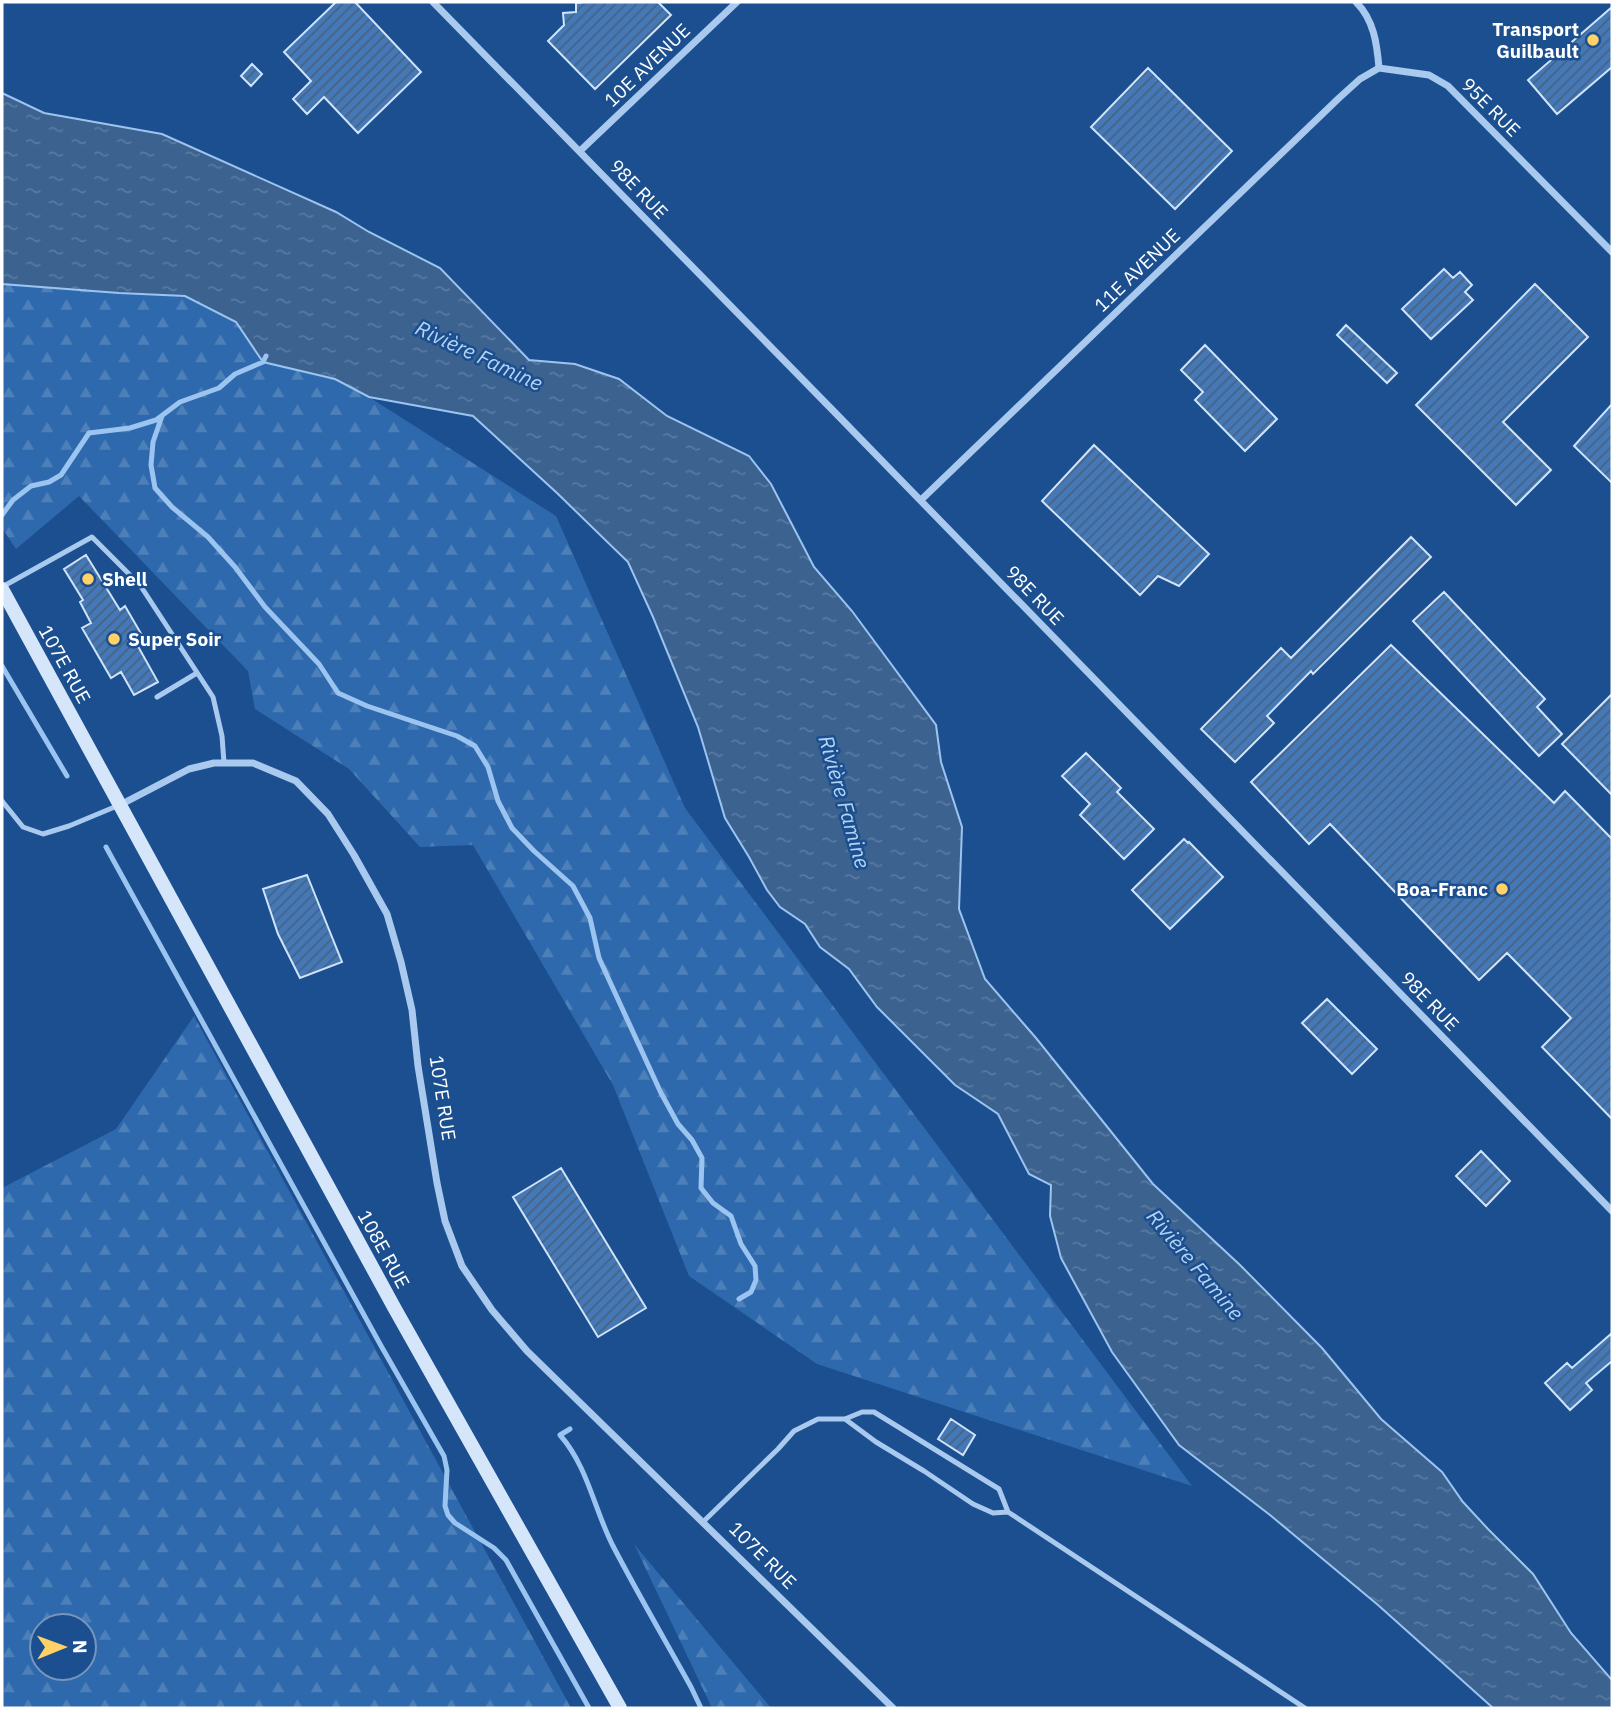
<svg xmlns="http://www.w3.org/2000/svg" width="1614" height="1710" font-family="'IBM Plex Sans',sans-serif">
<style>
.forest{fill:url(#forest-firs);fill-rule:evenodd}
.water{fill:url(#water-ripples);stroke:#9cc4f0;stroke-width:2}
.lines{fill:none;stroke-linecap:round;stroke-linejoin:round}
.stream{stroke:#9cc4f0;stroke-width:5}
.building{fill:url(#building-hatch);stroke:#cfe3fa;stroke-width:2}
.service{stroke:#a9c9ee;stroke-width:5}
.minor{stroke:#a9c9ee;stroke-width:7}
.secondary{stroke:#d6e6fa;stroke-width:14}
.poi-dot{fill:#ffd166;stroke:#1b4f8f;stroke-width:2.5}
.labels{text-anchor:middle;stroke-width:5;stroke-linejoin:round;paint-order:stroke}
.poi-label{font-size:19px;font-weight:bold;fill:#fff;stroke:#1b4f8f;text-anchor:end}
.street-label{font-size:19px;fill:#fff;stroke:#1b4f8f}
.water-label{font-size:21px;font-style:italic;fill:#b5d3f5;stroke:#1b4f8f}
</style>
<defs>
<pattern id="forest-firs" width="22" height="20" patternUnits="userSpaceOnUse" patternTransform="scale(1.75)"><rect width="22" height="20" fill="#2e69ad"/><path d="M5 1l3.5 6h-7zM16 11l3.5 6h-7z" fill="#4d80b9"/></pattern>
<pattern id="water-ripples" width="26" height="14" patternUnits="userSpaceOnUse" patternTransform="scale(1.75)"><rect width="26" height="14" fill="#3c6290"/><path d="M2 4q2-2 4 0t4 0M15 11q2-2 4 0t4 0" fill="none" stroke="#597aa1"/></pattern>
<pattern id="building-hatch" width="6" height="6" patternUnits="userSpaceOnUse" patternTransform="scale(1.75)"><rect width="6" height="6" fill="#4478b7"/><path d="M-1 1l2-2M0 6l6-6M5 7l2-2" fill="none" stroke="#486282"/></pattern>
</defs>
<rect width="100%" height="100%" fill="#1b4f8f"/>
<path class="forest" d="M2 284 119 293 185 296 236 322 263 362 335 379 369 397 556 516 685 808 1192 1486 817 1364 689 1276 613 1085 473 845 420 847 349 769 255 709 248 671 79 496 16 549 2 528Z
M194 1016 571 1708H2V1188L116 1129ZM42 1626H84V1668H42Z
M634 1544 771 1708H712Z"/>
<path class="water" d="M2 93 44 113 162 134 336 212 369 232 440 268 529 360 575 364 619 379 667 416 749 456 771 484 814 567 852 611 936 725 941 762 962 827 959 909 985 979 1036 1038 1153 1184 1240 1265 1322 1348 1381 1419 1442 1472 1463 1502 1488 1529 1533 1574 1571 1633 1612 1680V1708H1493L1378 1605 1270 1515 1179 1445 1112 1352 1061 1258 1050 1216 1051 1185 1029 1174 998 1114 955 1085 877 1007 849 969 820 947 805 924 780 907 767 890 749 857 725 818 698 727 653 617 628 562 557 493 473 416 369 397 335 379 263 362 236 322 185 296 119 293 2 284Z"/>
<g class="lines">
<path class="stream" d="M162 416 153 442 151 465 155 488 172 507 208 537 235 567 265 607 319 664 338 693 367 706 457 736 475 746 488 767 498 801 512 828 534 851 573 886 590 918 599 958 661 1093 678 1124 692 1140 702 1158 701 1188 713 1203 731 1216 741 1244 755 1266 756 1280 751 1292 739 1299
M2 515 13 500 31 486 49 482 61 475 89 433 130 428 156 420 180 402 219 388 235 374 263 362 266 356
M2 666 67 776
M106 847 380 1344 444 1456 447 1470 445 1506 448 1515 455 1523 494 1548 506 1560 589 1708
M570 1429 560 1435C588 1467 594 1509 613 1546 638 1594 665 1640 691 1687L701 1708"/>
</g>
<path class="building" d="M336 2H355L421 72 358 133 324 97 307 114 293 99 311 81 284 52Z
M584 2H658L671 15 595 89 548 41 564 25 563 13 576 12V3Z
M1612 7V67L1557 114 1528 80Z
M252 64 262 74 251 86 241 76Z
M1148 68 1232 151 1175 209 1091 127Z
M1444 269 1453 278 1460 272 1472 285 1465 292 1473 300 1431 339 1402 309Z
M1535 284 1588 337 1503 422 1551 470 1516 505 1416 405Z
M1346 325 1397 373 1387 383 1337 335Z
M1205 345 1277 419 1245 451 1195 400 1203 392 1181 370Z
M1612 404V483L1574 446Z
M1094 445 1209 554 1179 586 1158 576 1140 595 1042 501Z
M1411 537 1431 557 1313 674 1311 671 1267 716 1274 723 1235 762 1201 729 1281 648 1291 658Z
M86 555 120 610 125 606 143 637 135 641 158 682 134 695 121 672 111 678 82 628 91 623 80 602 83 600 64 569Z
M1444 592 1545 699 1537 707 1562 734 1539 756 1413 621Z
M1391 645 1554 803 1565 791 1612 839V1119L1542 1047 1571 1018 1507 953 1479 980 1330 824 1309 844 1251 782Z
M1612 694V795L1562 744Z
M1086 753 1121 788 1117 792 1154 829 1124 859 1080 815 1090 804 1062 776Z
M1184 839 1188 843 1189 842 1223 877 1170 929 1132 890Z
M307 875 342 962 300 978 278 934 263 889Z
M1327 999 1377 1049 1352 1074 1302 1023Z
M1481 1151 1510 1181 1486 1206 1456 1176Z
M561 1168 646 1308 598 1337 513 1197Z
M1612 1333V1361L1586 1383 1592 1390 1570 1410 1545 1383 1567 1363 1572 1368Z
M951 1419 975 1435 963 1455 938 1439Z"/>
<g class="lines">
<path class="service" d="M2 587 92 537 140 585 213 697 222 736 224 763
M157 697 197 673
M2 801 23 827 43 834 69 826 117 806
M845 1419 876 1442 924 1471 973 1504 993 1513 1008 1512
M703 1522 778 1449 794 1431 818 1419H845L862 1412H874L999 1489 1008 1512 1305 1708"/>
<path class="minor" d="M433 2C827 404 1221 807 1612 1211
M1356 2C1374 20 1377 44 1379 68
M1379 68 1429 75 1448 86 1612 252
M580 151 737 2
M922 499 1339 98 1360 79 1379 68
M120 805 189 769 214 763H253L296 781 328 814 354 855 387 914 401 962 412 1010 418 1066 437 1183 445 1221 462 1266 492 1310 527 1351 893 1708"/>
<path class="secondary" d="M2 589 395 1309 620 1708"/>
</g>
<g class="poi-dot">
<circle cx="1593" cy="40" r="7"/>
<circle cx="88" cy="579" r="7"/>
<circle cx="114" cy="639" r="7"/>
<circle cx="1502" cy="889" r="7"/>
</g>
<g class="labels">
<g class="poi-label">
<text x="1579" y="36">Transport<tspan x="1579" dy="22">Guilbault</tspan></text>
<text x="102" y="586" text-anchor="start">Shell</text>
<text x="128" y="646" text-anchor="start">Super Soir</text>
<text x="1488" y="896">Boa-Franc</text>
</g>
<g class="street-label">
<text transform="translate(647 65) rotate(-44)" y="7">10E AVENUE</text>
<text transform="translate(1491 107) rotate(45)" y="7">95E RUE</text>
<text transform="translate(639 189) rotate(46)" y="7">98E RUE</text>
<text transform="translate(1137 270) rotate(-44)" y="7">11E AVENUE</text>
<text transform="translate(1035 595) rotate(46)" y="7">98E RUE</text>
<text transform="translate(65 664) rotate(61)" y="7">107E RUE</text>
<text transform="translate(1430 1001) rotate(46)" y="7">98E RUE</text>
<text transform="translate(443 1098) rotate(81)" y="7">107E RUE</text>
<text transform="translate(384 1249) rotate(61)" y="7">108E RUE</text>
<text transform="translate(763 1555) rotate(45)" y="7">107E RUE</text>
</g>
<g class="water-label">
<text transform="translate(479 356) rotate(25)" y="7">Rivière Famine</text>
<text transform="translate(844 802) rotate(74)" y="7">Rivière Famine</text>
<text transform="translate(1195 1265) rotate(50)" y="7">Rivière Famine</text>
</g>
</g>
<rect width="1614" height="1710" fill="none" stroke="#ffffff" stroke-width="7"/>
<g transform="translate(63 1647) rotate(89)"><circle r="33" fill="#1b4f8f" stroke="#7695bc" stroke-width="2"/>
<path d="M0-5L12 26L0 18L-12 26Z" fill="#ffd166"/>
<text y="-10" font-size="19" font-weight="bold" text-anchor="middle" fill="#ffffff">N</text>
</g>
</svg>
